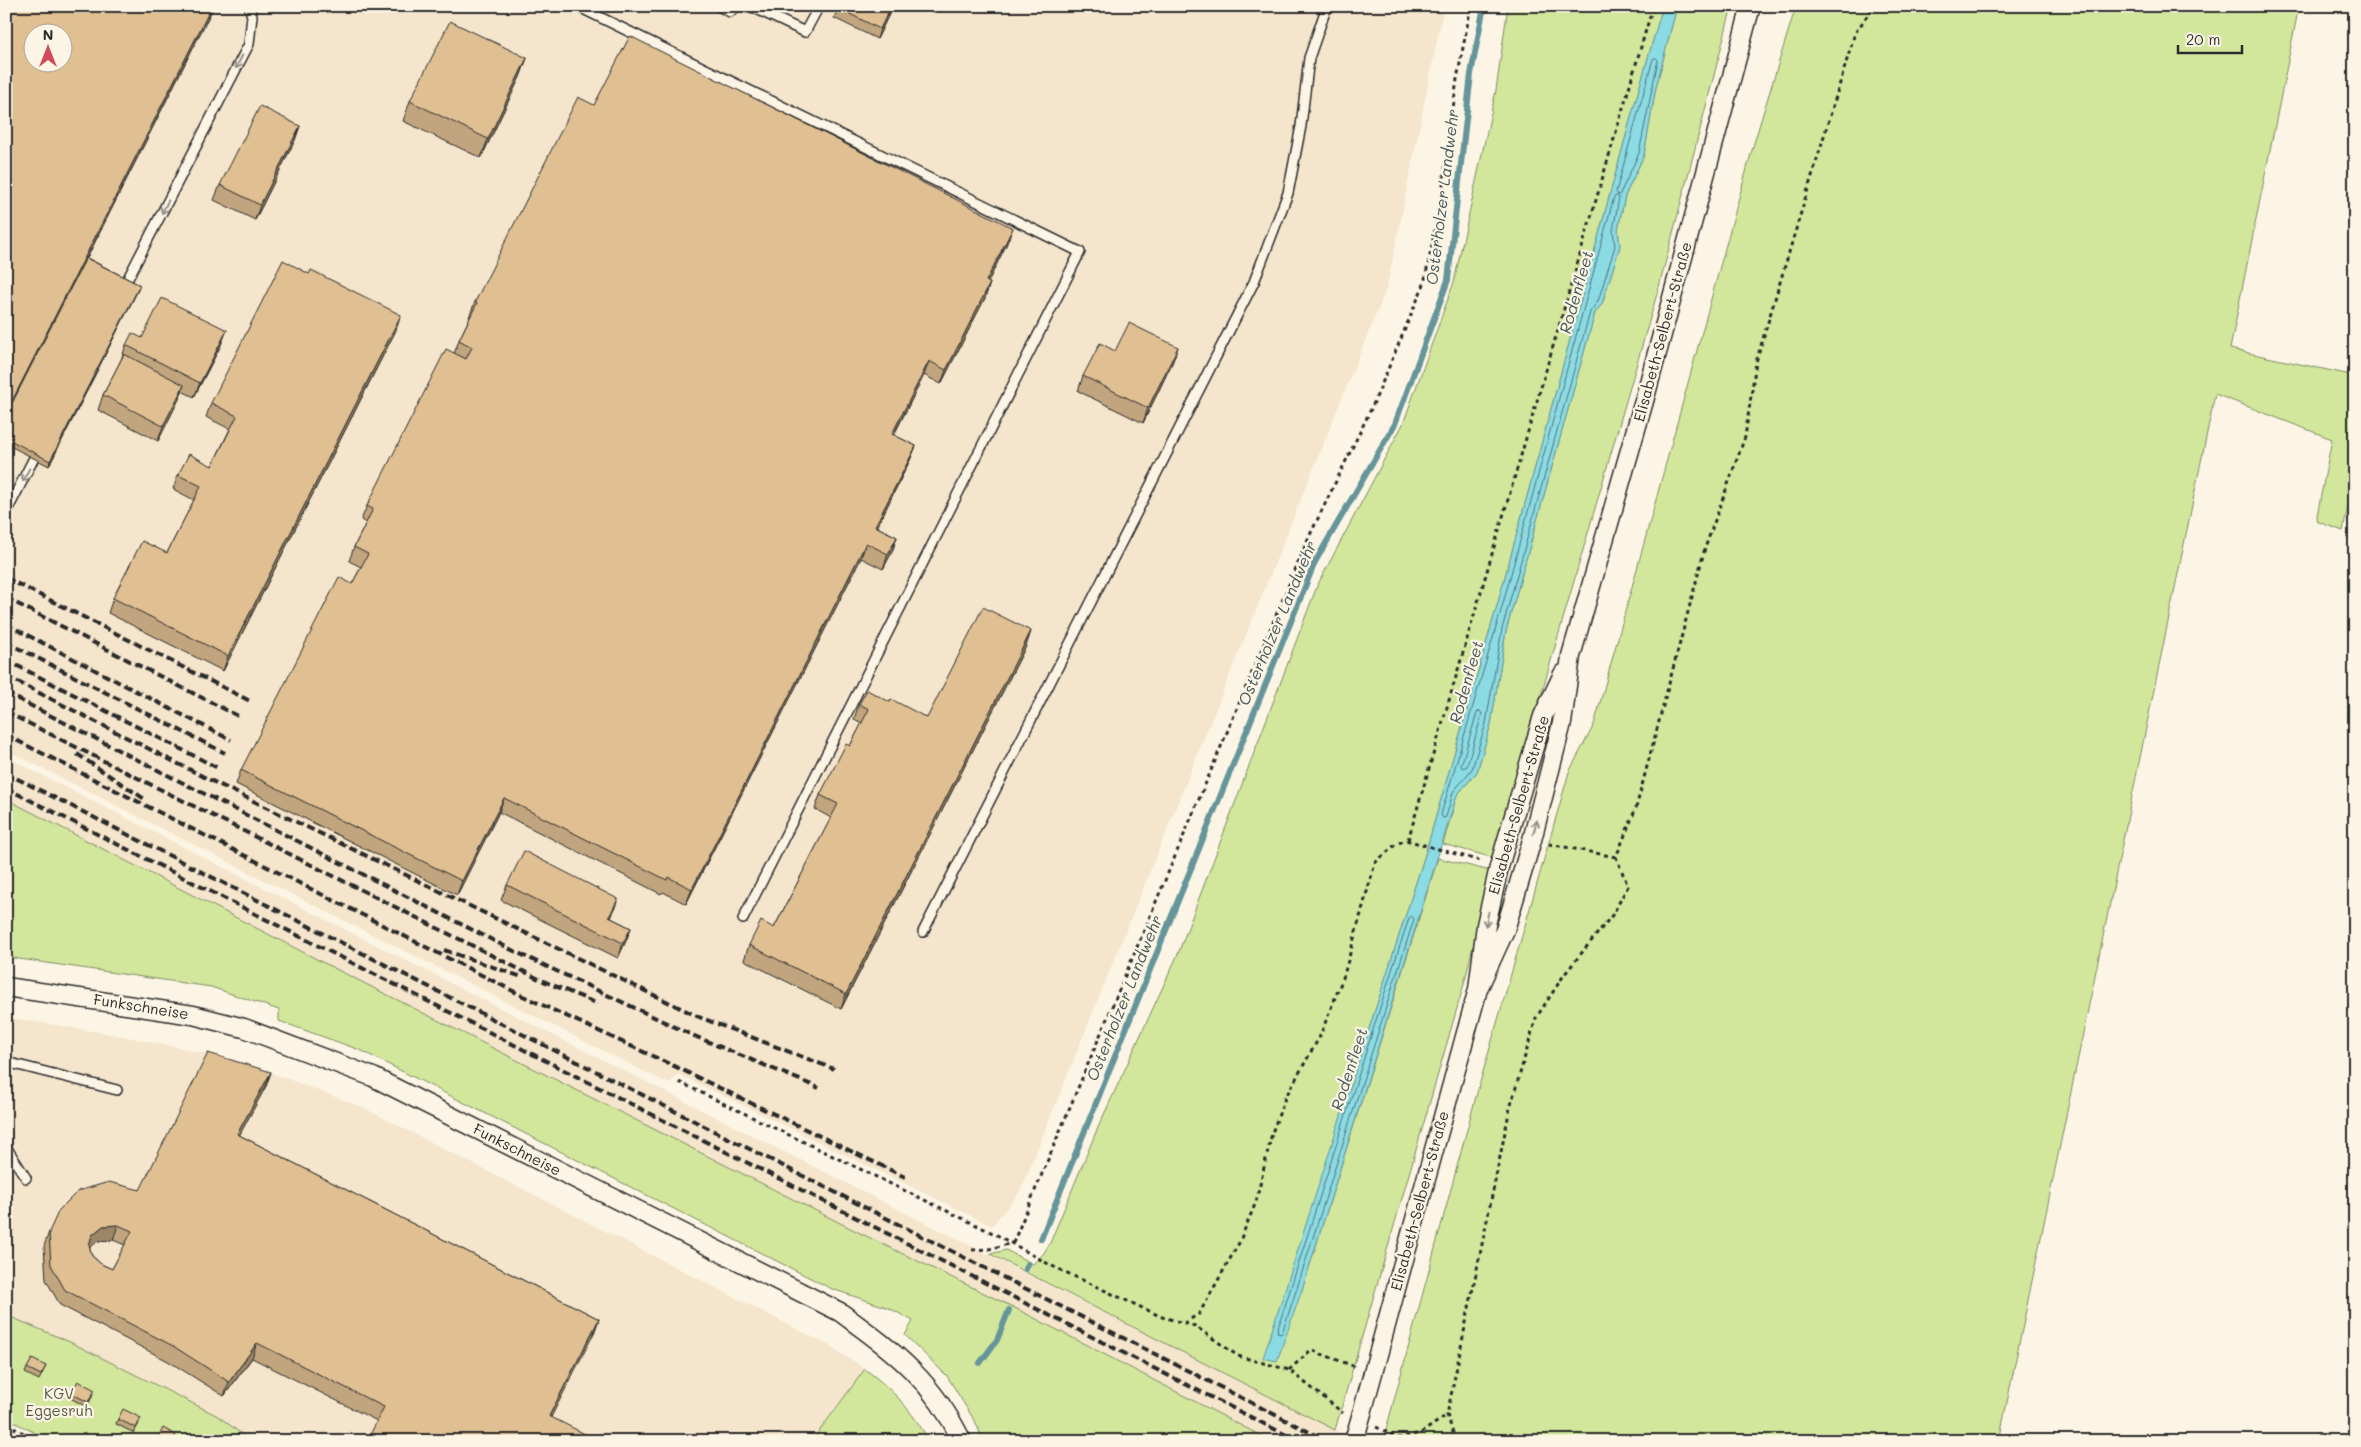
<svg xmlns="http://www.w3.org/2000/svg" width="2361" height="1447" font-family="Mali,sans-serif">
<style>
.built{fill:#f4e5cc;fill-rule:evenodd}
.green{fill:#d2e79c;stroke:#7e8964}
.water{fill:#8bdbe4;stroke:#65959a}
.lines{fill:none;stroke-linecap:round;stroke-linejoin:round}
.shore{stroke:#517175;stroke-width:1}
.stream{stroke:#65959a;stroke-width:6}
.lane-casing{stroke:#2b2b2b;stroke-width:12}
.street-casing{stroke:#2b2b2b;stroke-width:21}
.path{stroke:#2b2b2b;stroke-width:3;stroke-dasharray:4 4;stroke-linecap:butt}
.lane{stroke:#fcf5e5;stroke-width:9}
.street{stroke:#fcf5e5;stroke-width:18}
.rail{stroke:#2b2b2b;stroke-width:4;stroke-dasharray:8 4;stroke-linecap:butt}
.street-bridge-casing{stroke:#2b2b2b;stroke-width:21;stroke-linecap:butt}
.street-bridge{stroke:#fcf5e5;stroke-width:18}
.wall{fill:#c1a57e;stroke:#2b2b2b;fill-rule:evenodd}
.shaded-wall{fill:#9d8667;stroke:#2b2b2b}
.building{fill:#e0c093;stroke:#2b2b2b;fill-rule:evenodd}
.oneway{stroke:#949088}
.labels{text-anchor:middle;stroke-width:4.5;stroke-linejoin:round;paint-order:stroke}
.street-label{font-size:15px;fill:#2b2b2b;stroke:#fcf5e5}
.park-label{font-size:15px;fill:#555a47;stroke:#fcf5e5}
.water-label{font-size:16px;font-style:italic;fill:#435759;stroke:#fcf5e5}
</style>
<rect width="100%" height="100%" fill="#fcf5e5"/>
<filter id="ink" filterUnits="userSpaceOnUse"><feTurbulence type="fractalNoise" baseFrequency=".02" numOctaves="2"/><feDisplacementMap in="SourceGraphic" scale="10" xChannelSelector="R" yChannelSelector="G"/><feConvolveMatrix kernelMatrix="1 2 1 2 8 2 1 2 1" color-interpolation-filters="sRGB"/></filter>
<g filter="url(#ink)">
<path class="built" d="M6 6H1444L1387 287 1020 1192 992 1226 678 1074 669 1084 6 750ZM32 32H62V62H32Z
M6 757 561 1039 1357 1441H1271L1017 1309 868 1237 326 964 6 799Z
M6 1017 122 1036 209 1054 280 1076 362 1107 830 1346 865 1369 812 1441H251L217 1416 70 1342 6 1315Z"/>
<path class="green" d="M1508 6H1663L1633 110 1497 606 1424 858 1264 1357 1302 1290 1438 858 1491 871 1464 984 1335 1430 990 1254 1006 1250 1033 1264 1044 1253 1050 1243 1096 1132 1178 954 1317 586 1403 424 1454 282 1496 90Z
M1677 6H1732L1659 287 1494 858 1443 844 1457 795 1477 772 1491 724 1506 631 1595 313 1602 304 1620 246 1618 230 1625 196 1644 155 1656 87Z
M1796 6H2299L2230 349 2351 375V348L2355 330V473L2343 531 2316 521 2332 439 2215 394 1999 1441H1383L1475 1100 1569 772 1594 725 1754 143Z
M6 799 326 964 868 1237 1017 1309 1271 1441H983L976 1423 947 1376 905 1335 913 1321 889 1308 832 1289 360 1050 279 1021V1010L211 987 6 957Z
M6 1315 70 1342 218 1416 251 1441H51L6 1418Z
M865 1369C894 1391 911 1409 929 1441H812Z"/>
<path class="water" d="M1663 6H1677L1656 87 1644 155 1625 196 1618 230 1620 246 1602 304 1595 313 1506 631 1491 724 1477 772 1457 795 1302 1290 1277 1361 1263 1358 1424 858 1497 606 1633 110Z"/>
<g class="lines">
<path class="shore" d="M1656 58 1658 60 1639 153 1620 194 1618 195 1616 192 1653 59Z
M1618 196 1619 198 1613 230 1615 246 1598 301 1590 312 1502 629 1486 723 1472 769 1453 792 1446 817 1443 818 1441 815 1502 607 1614 197Z
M1480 711 1482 714 1467 766 1463 768 1461 766 1463 759 1477 713Z
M1412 916 1414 919 1297 1288 1282 1333 1279 1334 1277 1331 1393 967 1409 918Z"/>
<path class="stream" d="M1041 1239 1315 562 1395 424 1448 280 1471 74 1484 6
M1026 1269 1028 1264
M980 1363 997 1340 1009 1310"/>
<g class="lane-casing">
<path id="lane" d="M577 6 1080 252 743 919
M718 6 730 12 737 6
M750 6 805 32 819 6
M123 288 249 44 252 16 249 6
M6 513 39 448
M923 932 1254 282 1288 193 1301 126 1309 58 1327 6
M6 1062 117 1090
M6 1147 26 1178"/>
</g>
<g class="street-casing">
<path id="street" d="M6 987 193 1015 244 1028 373 1077 840 1312C894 1352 932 1379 962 1441
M1478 989 1505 930 1532 840 1562 723 1571 656 1644 401 1751 6
M1362 1413 1478 989 1486 925 1499 867 1543 716 1563 674"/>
</g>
<path class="path" d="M1408 840 1653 6
M1549 844 1616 857
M679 1082 997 1235 1052 1266 1162 1317 1195 1326 1238 1356 1289 1370 1343 1413
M1013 1243 1308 539 1372 407 1424 284 1441 200 1457 79 1471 6
M972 1250 989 1249 1013 1243
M1184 1323 1199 1314 1239 1243 1256 1202 1272 1133 1285 1098 1320 1036 1344 975 1375 863 1396 844 1406 840 1481 861
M1289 1370 1311 1350 1356 1367
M6 1424 39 1441
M1376 1427 1399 1438 1421 1433 1447 1415
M1456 1441 1447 1415 1510 1108 1536 1018 1564 975 1613 914 1628 886 1616 857 1636 808 1705 548 1745 437 1756 362 1855 33 1874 6"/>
<use href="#lane" class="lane"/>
<use href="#street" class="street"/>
<path class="rail" d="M6 578 250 701
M6 598 240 717
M6 624 231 740
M6 642 225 753
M6 660 218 768
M6 676 212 781 699 1017 834 1069
M6 693 514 951 692 1035 819 1088
M6 712 541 980 598 1004
M6 735 523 996 676 1067 905 1177
M77 754 146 800
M6 773 1327 1441
M6 788 1298 1441
M444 950 522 977"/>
<g class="street-bridge-casing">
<path id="street-bridge" d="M1354 1441 1362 1413"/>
</g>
<use href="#street-bridge" class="street-bridge"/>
</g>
<path class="wall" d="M6 6H214L87 258 140 285 49 466 6 444Z
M839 6H893L877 39 834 18Z
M527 58 520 77 481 158 403 121 410 101Z
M594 105 1007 243 988 282 990 283 985 298 941 384 924 375 894 435 916 446 910 460 877 527 897 537 892 552 883 569 861 558 686 904 663 892 661 894 499 812 457 895 236 784 241 770 352 584 361 567 349 561 354 547 366 523 361 520 367 506 454 354 459 340 470 317H469L475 302Z
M300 126 295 140 255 220 214 200 220 185Z
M396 330 223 671 108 613 113 598 167 553 194 500 173 489 178 475 212 466 230 429 206 417 211 403Z
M142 338 221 345 194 397 182 391 179 399 158 441 98 410 103 395 121 360 126 345Z
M1115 351 1173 361 1143 423 1078 391 1083 376Z
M1031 631 1026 646 841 1009 744 960 749 945 774 928 831 818 815 809 820 795 850 746 862 723 854 719 859 704 890 702 927 718Z
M507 885 613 913 611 918 631 928 625 943 618 958 501 900Z
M271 1072 266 1086 239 1135 599 1319 594 1333 377 1421 252 1358 224 1396 168 1361 60 1305 46 1280 44 1246 49 1232 140 1190ZM113 1240 125 1245 112 1269 101 1264 92 1256 89 1248 98 1241Z
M46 1366 39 1380 25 1373 27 1368Z
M71 1393 93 1395 87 1407 70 1398Z
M118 1419 139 1423 134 1433 116 1424Z"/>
<path class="shaded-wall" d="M212 6H214L6 417V413Z
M891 6H893L877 39 880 29Z
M527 58 520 77 481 158 488 139Z
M300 126 295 140 255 220 260 205Z
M1013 228 1007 243 981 296 986 281Z
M990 283 985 298 941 384 946 370Z
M140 285 138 290 49 466 50 461Z
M401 315 396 330 223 671 228 656Z
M227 330 221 345 194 397 200 383Z
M1178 347 1173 361 1143 423 1148 408Z
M929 361 924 375 887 448 892 434Z
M184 385 179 399 158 441 163 426Z
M916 446 910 460 870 541 875 526Z
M897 537 892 552 883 569 888 554Z
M866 543 861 558 686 904 692 889Z
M1031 631 1026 646 841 1009 846 994Z
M504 798 499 812 457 895 462 881Z
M618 899 613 913 604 932 609 917Z
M631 928 625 943 618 958 623 943Z
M271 1072 266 1086 232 1149 237 1134Z
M118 1225 113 1240 98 1241 87 1250 92 1235 103 1226Z
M599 1319 594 1333 544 1431 549 1416Z
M257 1343 252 1358 224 1396 229 1382Z"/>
<path class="building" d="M6 6H212L6 413ZM32 32H62V62H32Z
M839 6H891L880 29 838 8Z
M450 21 527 58 488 139 410 101Z
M630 36 1013 228 986 281 990 283 946 370 929 361 892 434 916 446 875 526 897 537 888 554 866 543 692 889 668 877 667 880 504 798 462 881 241 770 339 577 352 584 368 554 354 547 373 509 367 506 446 349 466 359 472 347 459 340 477 303 475 302 578 97 594 105Z
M260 106 300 126 260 205 220 185Z
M86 258 140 285 50 461 6 438V415Z
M283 260 309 274 311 270 401 315 228 656 113 598 142 541 167 553 201 486 178 475 189 454 212 466 237 416 211 403Z
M162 298 227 330 200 383 126 345 132 333 142 338Z
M1129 323 1178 347 1148 408 1083 376 1100 343 1115 351Z
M124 354 184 385 163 426 103 395Z
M983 607 1031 631 846 994 749 945 761 921 774 928 838 804 820 795 846 744 850 746 869 709 859 704 867 690 890 702 891 699 927 718Z
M524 851 618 899 609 917 631 928 623 943 507 885Z
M208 1053 271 1072 237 1134 599 1319 549 1416 599 1441H367L384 1407 257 1343 229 1382 173 1346 65 1290 51 1265 49 1232 59 1210 78 1191 109 1182 140 1190ZM118 1225 132 1231 112 1269 101 1264 92 1256 89 1245 92 1235 103 1226Z
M32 1359 46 1366 41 1375 27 1368Z
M78 1381 95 1390 88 1402 71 1393Z
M123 1409 141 1418 136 1428 118 1419Z
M163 1428 176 1435 173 1441H163L158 1438Z"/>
<defs><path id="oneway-shaft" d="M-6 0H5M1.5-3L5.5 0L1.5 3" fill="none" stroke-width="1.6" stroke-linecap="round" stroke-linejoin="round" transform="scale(1.25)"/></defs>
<g class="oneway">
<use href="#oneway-shaft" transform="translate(239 62) rotate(117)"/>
<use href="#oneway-shaft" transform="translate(165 207) rotate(117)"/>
<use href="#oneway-shaft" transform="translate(26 475) rotate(117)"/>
<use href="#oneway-shaft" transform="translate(1535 827) rotate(-76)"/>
<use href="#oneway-shaft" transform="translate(1487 919) rotate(102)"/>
</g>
</g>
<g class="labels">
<g class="street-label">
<text transform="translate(1663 332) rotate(-75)" y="5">Elisabeth-Selbert-Straße</text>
<text transform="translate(1519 805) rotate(-74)" y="5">Elisabeth-Selbert-Straße</text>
<text transform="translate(141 1007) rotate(9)" y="5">Funkschneise</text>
<text transform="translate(517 1150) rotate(27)" y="5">Funkschneise</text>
<text transform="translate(1420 1201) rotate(-75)" y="5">Elisabeth-Selbert-Straße</text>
</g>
<g class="park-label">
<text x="59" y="1399">KGV<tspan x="59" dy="17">Eggesruh</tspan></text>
</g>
<g class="water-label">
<text transform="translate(1442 197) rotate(-83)" y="6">Osterholzer Landwehr</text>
<text transform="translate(1576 292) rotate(-74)" y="6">Rodenfleet</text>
<text transform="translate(1277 623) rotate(-67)" y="6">Osterholzer Landwehr</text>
<text transform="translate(1466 682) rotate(-74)" y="6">Rodenfleet</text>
<text transform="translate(1124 998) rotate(-68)" y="6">Osterholzer Landwehr</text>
<text transform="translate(1349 1069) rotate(-72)" y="6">Rodenfleet</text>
</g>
</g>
<rect width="2361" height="1447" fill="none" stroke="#fcf5e5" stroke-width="25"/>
<rect x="12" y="12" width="2336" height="1422" fill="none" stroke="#2b2b2b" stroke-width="2" filter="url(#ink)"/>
<g transform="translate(48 48)"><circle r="24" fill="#fcf5e5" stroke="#a8a49b"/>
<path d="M0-4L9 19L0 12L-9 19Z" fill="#d1495b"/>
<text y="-8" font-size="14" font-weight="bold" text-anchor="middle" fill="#2b2b2b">N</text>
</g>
<path d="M2178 45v8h64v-8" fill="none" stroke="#2b2b2b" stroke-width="2.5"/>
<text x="2186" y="45" font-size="15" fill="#2b2b2b" stroke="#fcf5e5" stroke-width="4" paint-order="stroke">20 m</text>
</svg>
